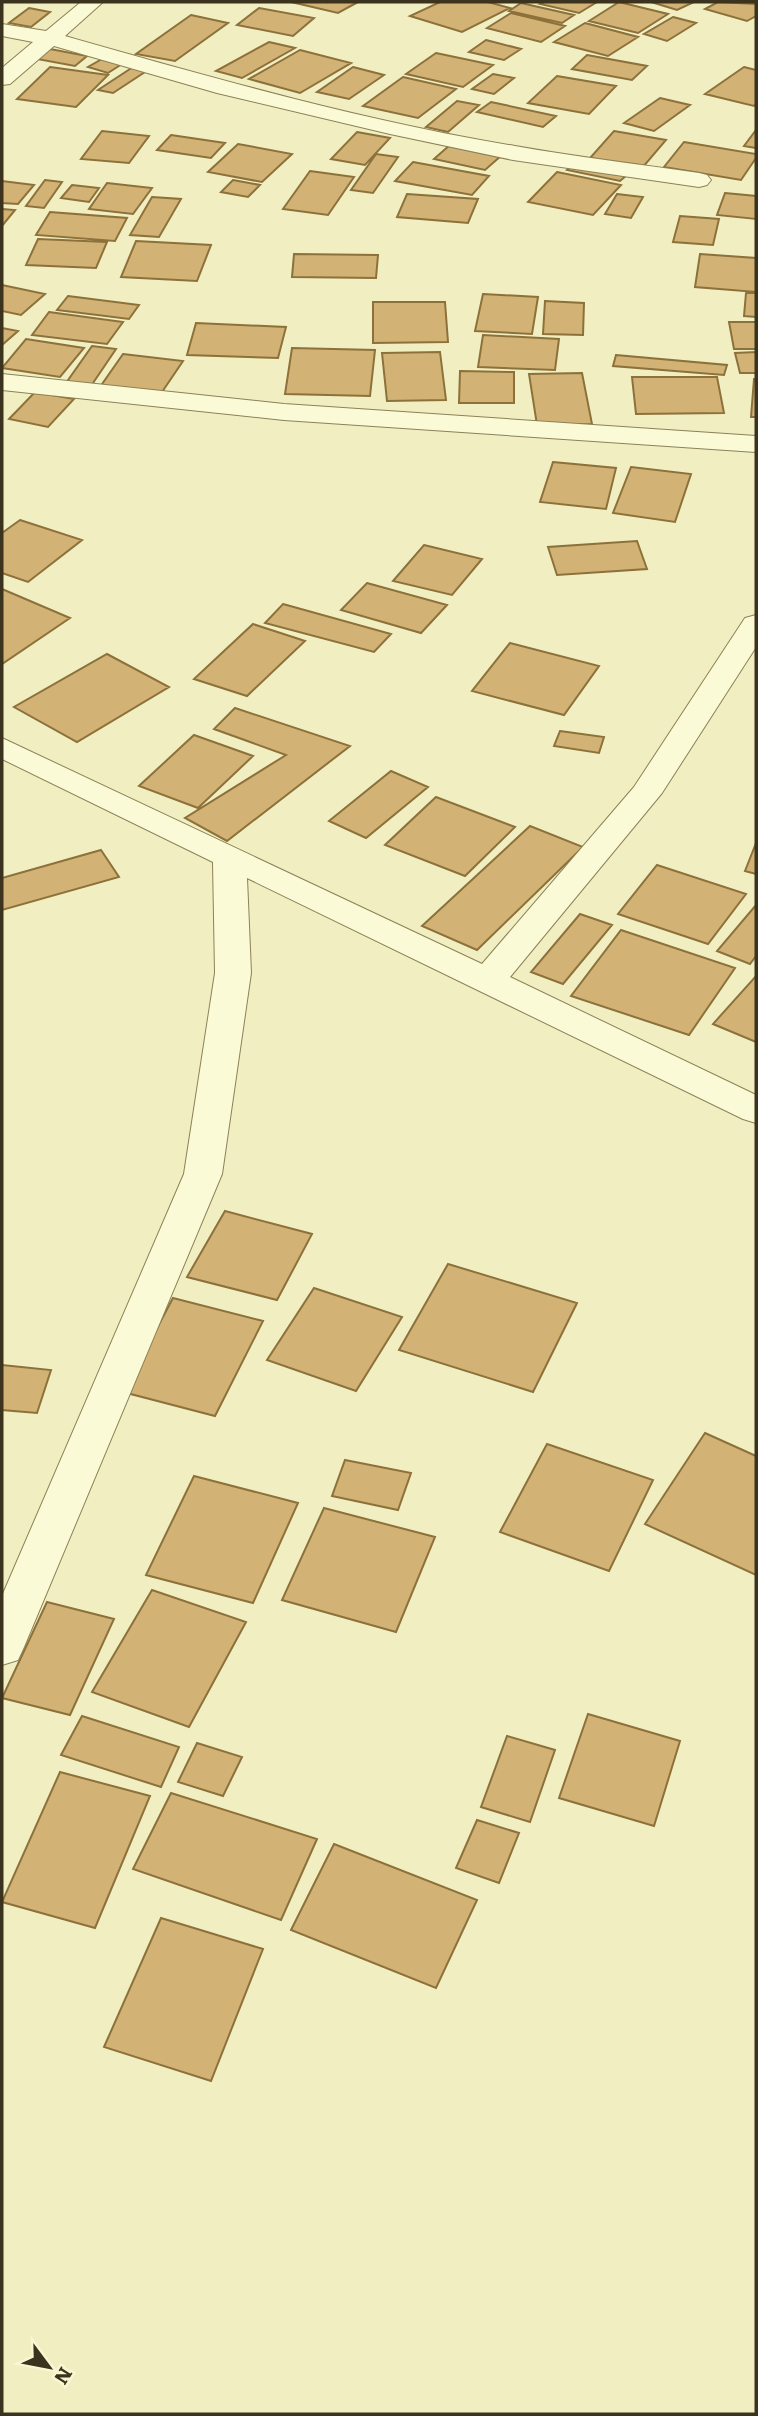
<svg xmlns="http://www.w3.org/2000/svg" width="758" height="2416" font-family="Literata,serif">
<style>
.building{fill:#d2b375;stroke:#8d713b;stroke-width:2}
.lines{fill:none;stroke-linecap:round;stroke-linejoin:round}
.minor-casing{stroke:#8c8157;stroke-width:2}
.minor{fill:#fbfad6;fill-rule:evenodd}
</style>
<rect width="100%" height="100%" fill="#f1efc2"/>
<path class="building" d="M291 2H358L338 13Z
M440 2H488L510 8 462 32 410 16Z
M544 2H597L579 13 540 4Z
M619 2 668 14 638 33 589 21Z
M651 2H694L677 10Z
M718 2 756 4V16L747 21 705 9Z
M521 3 574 15 562 23 509 11Z
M29 8 50 12 31 27 9 23Z
M259 8 314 18 293 36 237 25Z
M511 13 565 26 541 42 487 28Z
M191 15 228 23 175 61 136 54Z
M673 17 696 23 667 41 644 34Z
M585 23 638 37 608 56 554 42Z
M486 40 521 49 504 60 469 52Z
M269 42 295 48 242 78 216 71Z
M50 49 87 56 75 66 37 59Z
M300 50 351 63 300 93 249 79Z
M436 53 493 65 463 87 406 74Z
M587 55 647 66 632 80 572 69Z
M102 59 122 64 108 73 88 67Z
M50 67 108 75 76 107 17 99Z
M133 67 148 70 113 93 98 90Z
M353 67 384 75 349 99 317 92Z
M744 67 756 70V104L754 106 705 94Z
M493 74 514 78 494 94 472 89Z
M557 76 616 86 589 114 528 103Z
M403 77 456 89 418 118 363 106Z
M660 98 690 105 654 131 624 123Z
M457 101 479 105 448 132 426 127Z
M491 102 556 116 543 127 477 112Z
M756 130V148L744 146Z
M102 131 149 136 129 163 81 159Z
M614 131 666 140 643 167 590 158Z
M357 132 390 138 365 165 331 159Z
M171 135 225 143 211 158 157 150Z
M684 142 756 154V158L741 180 664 167Z
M238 144 292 154 262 182 208 172Z
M451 144 502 155 485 170 434 159Z
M376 154 398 157 373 193 351 190Z
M413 162 489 176 472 195 395 181Z
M574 163 627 175 620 181 567 170Z
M310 171 354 177 328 215 283 209Z
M557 172 621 185 593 215 528 202Z
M45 180 62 182 44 208 26 206Z
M233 180 260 185 248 197 221 192Z
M2 181 34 185 18 204 2 203Z
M107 183 152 188 133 214 89 209Z
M72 185 99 188 89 202 61 198Z
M725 193 756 196V219L717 215Z
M407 194 478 199 468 223 397 217Z
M617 194 643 197 631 218 605 214Z
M152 197 181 199 159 237 130 235Z
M2 209 15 210 2 226Z
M50 212 127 218 115 241 36 235Z
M680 216 719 219 713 245 673 242Z
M38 239 107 242 96 268 26 265Z
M136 241 211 245 197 281 121 277Z
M294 254 378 255 376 278 292 277Z
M700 254 756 258V292L695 287Z
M2 285 45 294 21 315 2 311Z
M746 293H756V317L744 316Z
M483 294 538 297 532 334 475 331Z
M68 296 139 305 129 319 57 310Z
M545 301 584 303 583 335 543 334Z
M373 302H445L448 342 373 343Z
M49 312 123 322 107 344 32 335Z
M729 322H756V349H734Z
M196 323 286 327 278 358 187 355Z
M2 328 18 331 2 345Z
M483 335 559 339 555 370 478 367Z
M26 339 84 348 60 377 2 368Z
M92 346 116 349 91 386 66 383Z
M292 348 375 350 370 396 285 394Z
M440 352 446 400 387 401 382 353Z
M756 352V373H740L735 353Z
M123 354 183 361 160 395 100 387Z
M616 355 727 365 724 375 613 366Z
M460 371 514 372V403H459Z
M582 373 592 424 537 425 529 374Z
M632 377H717L724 413 636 414Z
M754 379H756V417H751Z
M35 392 74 399 48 427 9 419Z
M553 462 616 468 606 509 540 502Z
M631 467 691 474 675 522 613 513Z
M20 520 82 540 28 582 2 573V533Z
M637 541 647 569 557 575 548 547Z
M424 545 482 559 452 595 393 581Z
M367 583 447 605 421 633 341 610Z
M2 589 70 618 2 664Z
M283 604 391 634 374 652 265 623Z
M253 624 305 641 247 696 194 679Z
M510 643 599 666 564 715 472 691Z
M107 654 169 687 77 742 14 707Z
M235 708 350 746 227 841 185 818 286 755 214 729Z
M560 731 604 737 599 753 554 746Z
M194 735 253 756 198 808 139 786Z
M391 771 428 787 366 838 329 821Z
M436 797 515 827 465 876 385 845Z
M530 826 583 847 477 950 422 926Z
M756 843V874L745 871Z
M101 850 119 877 2 910V878Z
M657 865 746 894 708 944 618 914Z
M756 905V956L750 964 717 951Z
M580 914 612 925 563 984 531 972Z
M621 930 735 968 689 1035 571 996Z
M756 976V1042L713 1024Z
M225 1211 312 1234 277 1300 187 1277Z
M448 1264 577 1303 533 1392 399 1350Z
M314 1288 402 1317 356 1391 267 1360Z
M173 1298 263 1321 215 1416 123 1392Z
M2 1365 51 1370 37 1413 2 1410Z
M705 1433 756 1456V1575L645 1524Z
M547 1444 653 1480 609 1571 500 1532Z
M345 1460 411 1473 398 1510 332 1496Z
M194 1476 298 1503 253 1603 146 1575Z
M324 1508 435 1537 396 1632 282 1600Z
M152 1590 246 1622 189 1727 92 1692Z
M47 1602 114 1619 70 1715 2 1698Z
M588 1714 680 1741 654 1826 559 1798Z
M82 1716 179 1747 161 1787 61 1755Z
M507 1736 555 1750 530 1822 481 1807Z
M197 1743 242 1757 223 1796 178 1782Z
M60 1772 150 1796 95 1928 2 1902Z
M171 1793 317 1839 281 1920 133 1869Z
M477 1820 519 1833 499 1883 456 1868Z
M334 1844 477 1900 436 1988 291 1930Z
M161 1918 263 1949 211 2081 104 2047Z"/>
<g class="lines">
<g class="minor-casing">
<path id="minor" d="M81 2H103L65 36C213 78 363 121 515 146 576 157 638 164 699 173L707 175 711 180 707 185 699 187 513 160 390 134 217 93 54 46 10 84 2 85V68L33 42 2 36V24L46 31Z
M2 374 284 404 756 436V452L284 420 2 390Z
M756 615V647L662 793 510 977 756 1095V1123L743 1119 247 878 251 973 222 1174 24 1647 18 1660 2 1665V1596L184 1174 215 973 213 862 2 759V738L482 964 634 787 745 618Z"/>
</g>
<use href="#minor" class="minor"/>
</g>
<rect width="758" height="2416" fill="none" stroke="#3b331d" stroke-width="7"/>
<g transform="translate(49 2367) rotate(122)" stroke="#f8f7d2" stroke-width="5" paint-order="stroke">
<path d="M0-5L12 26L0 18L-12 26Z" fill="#3b331d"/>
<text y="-10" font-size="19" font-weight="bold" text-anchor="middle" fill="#3b331d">N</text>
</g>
</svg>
